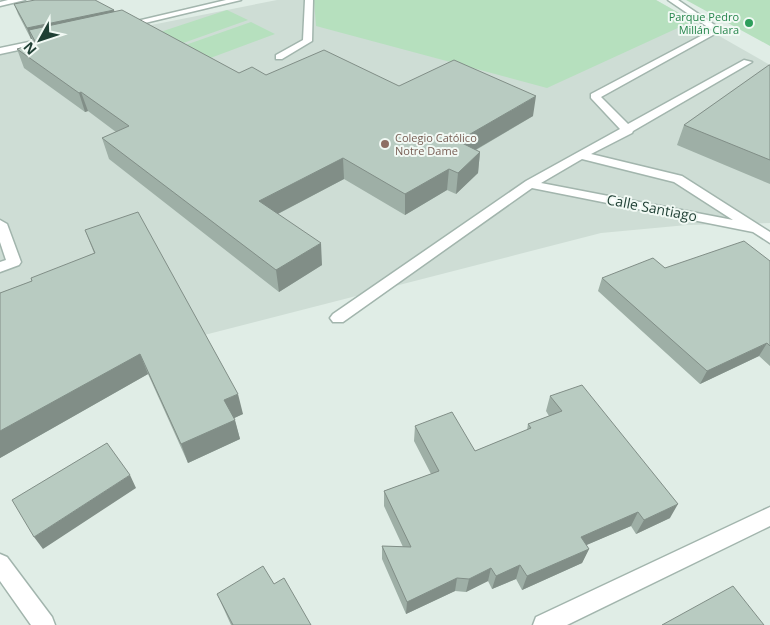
<svg xmlns="http://www.w3.org/2000/svg" width="770" height="625" font-family="'Open Sans',sans-serif">
<style>
.built{fill:#ceddd5}
.green{fill:#b6e0be}
.lines{fill:none;stroke-linecap:round;stroke-linejoin:round}
.minor-casing{stroke:#a2b5ad;stroke-width:3}
.minor{fill:#fff;fill-rule:evenodd}
.wall{fill:#9eafa6}
.shaded-wall{fill:#818e87}
.building{fill:#b8cbc1;stroke:#818e87}
.leisure-dot{fill:#2e9e5b;stroke:#f1f9f4;stroke-width:2}
.education-dot{fill:#8d6e63;stroke:#f1f9f4;stroke-width:2}
.labels{text-anchor:middle;stroke-width:4;stroke-linejoin:round;paint-order:stroke}
.far-leisure-label{font-size:11px;fill:#27864d;stroke:#f1f9f4;text-anchor:end}
.far-education-label{font-size:11px;fill:#785e54;stroke:#f1f9f4;text-anchor:start}
.street-label{font-size:14px;fill:#1f3f34;stroke:#f1f9f4}
</style>
<rect width="100%" height="100%" fill="#e0ede6"/>
<path class="built" d="M277 0H656L770 65V223L687 225 601 233 142 351 0 442V55Z"/>
<path class="green" d="M314 0H656L693 21 547 88 316 26Z
M686 0H770V46Z
M227 10 248 20 172 47 151 35Z
M251 22 275 34 197 63 174 49Z"/>
<g class="lines">
<g class="minor-casing">
<path id="minor" d="M8 0H25L0 6V2Z
M226 0H241L124 28 120 25Z
M305 0H313L312 41 282 59H276V55L303 40Z
M668 0H678L722 30 601 97 628 124 744 60 752 62 633 131 632 133 591 154 682 176 770 232V243L753 232 532 188 343 322H333L330 318 333 314 526 181 620 129 591 98V94L712 30ZM582 159 674 182 733 220 541 183Z
M48 38 53 41 51 43 0 54V48Z
M0 220 7 224 21 262 19 265 0 272V262L6 260 0 242Z
M770 507V526L567 625H533L536 617Z
M0 554 7 557 52 617 55 625H31L0 581Z"/>
</g>
<use href="#minor" class="minor"/>
</g>
<path class="wall" d="M14 4 114 10V11L239 73 266 75 399 86 533 116 476 150 480 152 478 173 456 194 447 190 405 215 344 179 278 214 322 265 279 292 109 159 102 138 116 132 88 111 85 112 24 68 17 49 34 44 32 39H31L18 14Z
M770 65V184L677 145 684 125Z
M85 230 243 414 234 418 240 439 188 463 148 374 0 458V293L32 281 94 253Z
M770 261V366L759 356 700 384 598 291 602 278Z
M550 396 670 518 636 534 631 526 586 545 589 549 582 563 522 590 516 579 492 589 488 581 466 592 455 591 406 614 382 559V546L403 547 384 506V491L431 474 414 441 415 426 475 451 527 430 528 424 549 416 546 411Z
M274 584 311 625H231L217 594Z"/>
<path class="shaded-wall" d="M114 10 117 21 29 30 32 39H31L27 28Z
M81 92 88 111 85 112 79 93Z
M536 96 533 116 456 161 458 141Z
M480 152 478 173 456 194 458 173Z
M343 158 344 179 262 222 259 201Z
M449 169 447 190 405 215V194Z
M321 243 322 265 279 292 276 270Z
M767 343 759 356 700 384 707 371Z
M140 354 148 374 0 458V431Z
M238 394 243 414 230 420 224 400Z
M235 420 240 439 188 463 181 444Z
M130 475 136 488 43 549 34 537Z
M678 504 670 518 636 534 644 520Z
M638 512 631 526 575 550 581 537Z
M589 549 582 563 522 590 527 576Z
M520 565 516 579 492 589 496 576Z
M491 568 488 581 466 592 469 579Z
M457 578 455 591 406 614 407 602Z"/>
<path class="building" d="M35 0H95L114 10 27 28 14 4Z
M122 10 239 73 252 67 266 75 324 50 399 86 454 60 536 96 458 141 480 152 458 173 449 169 405 194 343 158 259 201 321 243 276 270 102 138 129 126 81 92 79 93 17 49 36 43 29 30Z
M769 65H770V160L684 125Z
M138 212 238 394 224 400 235 420 181 444 140 354 0 431V293L32 281 31 278 95 253 85 230Z
M744 241 770 261V346L767 343 707 371 602 278 653 258 665 268Z
M582 385 678 504 644 520 638 512 581 537 589 549 527 576 520 565 496 576 491 568 469 579 457 578 407 602 382 546 411 547 384 491 439 471 415 426 452 412 475 451 531 428 528 424 562 411 550 396Z
M107 443 130 475 34 537 12 500Z
M263 566 274 584 284 578 311 625H233L217 594Z
M733 586 764 625H662Z"/>
<circle class="leisure-dot" cx="749" cy="23" r="5"/>
<circle class="education-dot" cx="385" cy="144" r="5"/>
<g class="labels">
<g class="far-leisure-label">
<text x="739" y="21">Parque Pedro<tspan x="739" dy="13">Millán Clara</tspan></text>
</g>
<g class="far-education-label">
<text x="395" y="142">Colegio Católico<tspan x="395" dy="13">Notre Dame</tspan></text>
</g>
<g class="street-label">
<text transform="translate(652 208) rotate(11)" y="5">Calle Santiago</text>
</g>
</g>
<g transform="translate(40 40) rotate(230)" stroke="#f1f9f4" stroke-width="4" paint-order="stroke">
<path d="M0-4L9 19L0 12L-9 19Z" fill="#1f3f34"/>
<text y="-8" font-size="14" font-weight="bold" text-anchor="middle" fill="#1f3f34">N</text>
</g>
</svg>
